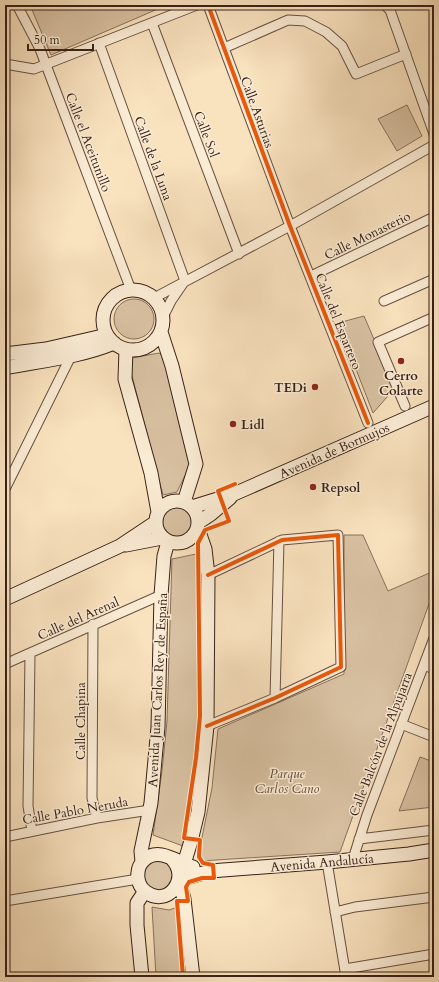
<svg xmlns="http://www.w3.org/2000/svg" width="439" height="982" font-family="Cardo,serif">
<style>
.green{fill:#d8c1a2;stroke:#88715d}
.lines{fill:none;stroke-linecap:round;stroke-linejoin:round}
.street-casing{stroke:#685142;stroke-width:11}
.secondary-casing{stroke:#382118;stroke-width:15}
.street{stroke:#fbecd5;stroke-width:9}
.secondary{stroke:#fbecd5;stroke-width:13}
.cycleway-casing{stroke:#fbecd5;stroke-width:6}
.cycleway{stroke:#e8590c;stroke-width:4}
.poi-dot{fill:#8f2418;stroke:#fbecd5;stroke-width:1.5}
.labels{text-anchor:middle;stroke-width:3;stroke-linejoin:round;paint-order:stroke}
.street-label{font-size:13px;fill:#382118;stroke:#fbecd5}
.poi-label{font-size:13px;font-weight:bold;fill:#382118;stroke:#fbecd5;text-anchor:start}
.park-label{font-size:13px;font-style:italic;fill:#60493a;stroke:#fbecd5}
</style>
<rect width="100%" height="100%" fill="#f9e2be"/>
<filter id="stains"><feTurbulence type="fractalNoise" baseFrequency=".005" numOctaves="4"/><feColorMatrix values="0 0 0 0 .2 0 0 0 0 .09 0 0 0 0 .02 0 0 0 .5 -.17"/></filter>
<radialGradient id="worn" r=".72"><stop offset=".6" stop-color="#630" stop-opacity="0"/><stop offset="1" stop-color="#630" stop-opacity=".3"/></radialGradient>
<path class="green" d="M30 5H167L51 55Z
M407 105 422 136 397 151 378 119Z
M114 319a20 20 0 1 1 40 0a20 20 0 1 1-40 0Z
M364 316 395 388 373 413 338 323Z
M159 353 164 357 191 463 177 492 163 495 131 372 132 358Z
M160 523a17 17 0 1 1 34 0a17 17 0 1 1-34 0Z
M344 535H363L388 591 434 571V590L340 852 201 861 199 852 212 788 218 729 344 674Z
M201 553 203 597 202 726 193 812 183 846 153 835 162 771 167 721 172 559Z
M420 757 434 762V807L399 811Z
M152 860 167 861 175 874 168 888 158 891 148 887 143 879 144 868Z
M180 906 187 977H156L152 907 169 910Z"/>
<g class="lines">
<g class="street-casing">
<path id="street" d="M17 5 40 49 131 290
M208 5 290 226 368 423
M385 5 390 10 434 134
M152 23 239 254
M99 43 185 281
M224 48 288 20 305 21 326 32 342 46 356 74 406 54
M5 64 34 69 197 5
M311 276 434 217
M154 298 290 226 434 145
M384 301 434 279
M163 317 171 301 184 282
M405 406 378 342 434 317
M5 489 71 356
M93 624 92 798 97 818
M30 654 28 806 32 831
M5 664 161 595
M424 665 434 669
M275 698 279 541
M401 724 434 737
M207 726 275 698 341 667 338 535 282 540 208 575
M5 837 97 818 150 810
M359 839 434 830
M353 859 367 815 434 638
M327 862 346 977
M5 901 138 879
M335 912 355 907 434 897
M345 969 434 954"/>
</g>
<g class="secondary-casing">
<path id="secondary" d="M103 320a30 30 0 1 1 60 0a30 30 0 1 1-60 0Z
M161 332 172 366 196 464 184 502
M126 349 125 379 151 473 158 512
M5 354 46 349 107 335
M5 368C41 361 80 357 114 343
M156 522a21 21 0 1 1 42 0a21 21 0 1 1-42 0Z
M192 507 234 494 434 406
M199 522 211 514 230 498
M126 545 162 538
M5 599 120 546 156 522
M172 859C191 879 167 908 146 892 140 888 137 880 138 873 138 868 141 863 144 860 159 846 178 863 193 867
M142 862 141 851 151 803 158 727 161 595 164 556 168 542
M180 877 191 841 198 812 207 726 208 575 205 549 198 529
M179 880 210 871 327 862 409 854 434 850
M179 881 184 899 193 977
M142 977 137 925V903L145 891"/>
</g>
<use href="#street" class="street"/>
<use href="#secondary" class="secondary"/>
<g class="cycleway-casing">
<path id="cycleway" d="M208 5 290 226 368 423
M207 726 275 698 341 667 338 535 282 540 208 575
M183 977 177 901H188L186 887 189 882 202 878H214L213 865 203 863 199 857 200 840 184 838 196 758 200 716 198 543 205 530 229 521 218 491 235 484"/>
</g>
<use href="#cycleway" class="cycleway"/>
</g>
<g class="poi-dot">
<circle cx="401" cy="361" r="4"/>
<circle cx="315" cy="387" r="4"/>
<circle cx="233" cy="424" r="4"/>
<circle cx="313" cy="487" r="4"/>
</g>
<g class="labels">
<g class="street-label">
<text transform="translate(258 112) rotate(70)" y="5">Calle Asturias</text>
<text transform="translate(207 134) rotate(69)" y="5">Calle Sol</text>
<text transform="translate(89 142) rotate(69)" y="5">Calle el Aceitunillo</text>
<text transform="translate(154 158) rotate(70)" y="5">Calle de la Luna</text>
<text transform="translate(367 235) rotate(-26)" y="5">Calle Monasterio</text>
<text transform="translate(339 321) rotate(68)" y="5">Calle del Espartero</text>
<text transform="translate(334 450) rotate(-24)" y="5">Avenida de Bormujos</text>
<text transform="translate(78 618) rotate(-24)" y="5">Calle del Arenal</text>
<text transform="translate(157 690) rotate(-87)" y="5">Avenida Juan Carlos Rey de España</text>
<text transform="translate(80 721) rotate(-90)" y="5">Calle Chapina</text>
<text transform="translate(380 744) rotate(-69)" y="5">Calle Balcón de la Alpujarra</text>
<text transform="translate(75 810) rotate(-10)" y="5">Calle Pablo Neruda</text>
<text transform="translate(322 862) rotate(-5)" y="5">Avenida Andalucía</text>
</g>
<g class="poi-label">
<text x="401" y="380" text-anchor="middle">Cerro<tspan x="401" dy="15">Colarte</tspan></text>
<text x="307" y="392" text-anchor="end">TEDi</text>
<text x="241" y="429">Lidl</text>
<text x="321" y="492">Repsol</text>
</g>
<g class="park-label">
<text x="287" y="778">Parque<tspan x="287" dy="15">Carlos Cano</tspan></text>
</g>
</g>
<rect width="439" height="982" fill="none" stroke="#f9e2be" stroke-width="20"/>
<rect x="6" y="6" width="427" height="970" fill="none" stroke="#382118" stroke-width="2"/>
<rect x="10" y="10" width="419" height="962" fill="none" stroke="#382118"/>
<path d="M28 44v6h65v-6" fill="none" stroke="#382118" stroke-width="2"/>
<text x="34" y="44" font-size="12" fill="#382118" stroke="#fbecd5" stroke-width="3" paint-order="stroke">50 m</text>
<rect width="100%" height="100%" filter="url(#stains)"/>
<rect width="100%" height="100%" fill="url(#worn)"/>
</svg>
